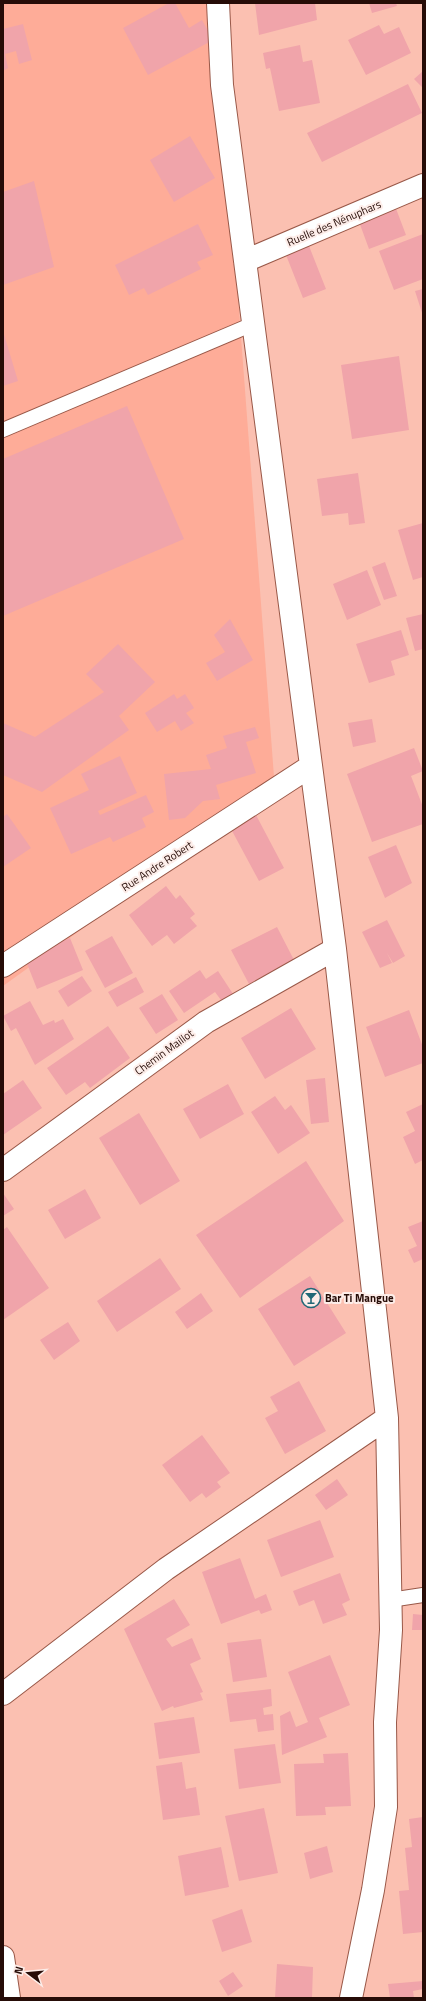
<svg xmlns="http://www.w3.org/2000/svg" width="426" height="2001" font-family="'Titillium Web',sans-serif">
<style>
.built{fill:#feac98}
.building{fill:#f0a4aa}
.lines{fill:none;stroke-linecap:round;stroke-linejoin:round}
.lane-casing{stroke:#995848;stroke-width:16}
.street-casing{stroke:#995848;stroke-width:24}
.lane{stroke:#fff;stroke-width:14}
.street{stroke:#fff;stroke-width:22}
.labels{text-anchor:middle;stroke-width:4;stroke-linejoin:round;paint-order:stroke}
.street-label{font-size:11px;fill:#260c07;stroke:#fdede9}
.poi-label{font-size:11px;font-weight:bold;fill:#260c07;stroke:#fdede9;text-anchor:start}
</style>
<rect width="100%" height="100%" fill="#fbc0b1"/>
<path class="built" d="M3 3H216L275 790 3 986Z"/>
<path class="building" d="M169 3H175L189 28 202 20 213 40 148 75 123 28Z
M255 3H315L317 20 259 35Z
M369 3H396L397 6 372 13Z
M23 24 32 60 19 64 16 51 5 54 8 68 3 71V29Z
M379 25 384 34 399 27 411 53 366 75 348 40Z
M300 45 303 62 312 60 320 103 279 111 270 68 266 69 263 53Z
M423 71V88L414 79Z
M408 84 422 113 322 162 307 133Z
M190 136 215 178 174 202 150 160Z
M34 181 54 267 3 285V192Z
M395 206 406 235 369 249 358 219Z
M198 224 213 255 197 262 201 269 148 295 144 288 129 295 115 265Z
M423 234V279L394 290 379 251Z
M309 246 326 289 303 298 286 255Z
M423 289V316L415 291Z
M3 331 18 381 3 386Z
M399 356 409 430 352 439 341 365Z
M127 406 184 539 3 616V459Z
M358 473 365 523 349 525 348 513 322 516 317 479Z
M423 523V577L413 580 398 530Z
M385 562 397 596 384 600 372 567Z
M367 570 381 605 347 620 333 584Z
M423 614V649L415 651 406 618Z
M230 619 253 660 217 681 206 663 225 652 214 635Z
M401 630 409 655 391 661 395 675 369 683 356 644Z
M118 644 155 682 119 716 129 730 42 792 3 775V723L35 737 104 692 86 674Z
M174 694 177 699 185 694 194 708 186 713 194 723 181 731 175 721 157 732 145 713Z
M372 719 376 742 353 747 348 723Z
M255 727 259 738 246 742 256 773 216 785 220 799 203 801 185 818 169 820 164 774 211 769 206 755 227 748 223 736Z
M414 748 423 771 411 776 423 807V824L372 842 347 774Z
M120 756 137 793 98 811 100 815 146 795 154 812 142 818 146 827 113 842 110 837 71 854 50 808 89 790 81 774Z
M7 814 31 848 3 867V817Z
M256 815 284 868 259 881 231 829Z
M396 845 412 883 385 898 368 857Z
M166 886 176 899 180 895 195 914 190 918 197 926 174 944 167 935 152 946 129 915Z
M387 920 405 956 393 963 387 953 392 963 380 968 362 932Z
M277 927 294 960 249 984 231 950Z
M112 936 133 973 105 988 85 951Z
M70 938 83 970 37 989 24 956Z
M200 970 206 979 218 971 235 997 224 1004 215 992 184 1013 169 991Z
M82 976 92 991 68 1007 58 991Z
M136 977 144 992 117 1007 108 992Z
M162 994 178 1020 156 1034 139 1008Z
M30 1001 43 1025 54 1020 55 1023 63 1019 74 1039 35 1065 16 1028 11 1031 3 1016Z
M291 1008 316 1049 265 1079 241 1038Z
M409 1010 423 1047V1063L385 1077 366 1027Z
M108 1026 130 1058 90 1088 85 1082 66 1095 47 1068Z
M325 1078 329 1122 311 1124 306 1080Z
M23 1080 42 1108 3 1135V1094Z
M228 1084 244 1114 200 1139 183 1109Z
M275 1096 285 1110 291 1105 310 1133 278 1154 251 1112Z
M423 1104V1160L415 1164 403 1137 415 1131 406 1112Z
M139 1113 180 1181 140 1205 99 1138Z
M306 1161 344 1221 240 1298 196 1235Z
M85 1189 101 1218 65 1239 48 1210Z
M3 1193 14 1209 3 1216Z
M423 1221V1259L414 1263 408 1250 417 1246 408 1227Z
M7 1227 49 1288 3 1320V1230Z
M160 1258 181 1289 117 1332 97 1301Z
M310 1276 346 1333 294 1366 258 1309Z
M201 1293 213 1311 187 1329 175 1312Z
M68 1322 80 1341 54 1360 40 1340Z
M299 1381 326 1431 285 1454 265 1418 278 1411 270 1397Z
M202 1435 230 1473 217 1482 221 1487 206 1498 202 1493 190 1502 162 1465Z
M337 1479 348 1495 326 1510 315 1495Z
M320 1520 334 1557 281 1577 267 1540Z
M240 1558 255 1599 266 1594 272 1610 261 1614 259 1610 221 1624 202 1572Z
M340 1573 350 1600 342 1604 347 1615 323 1624 314 1600 299 1606 293 1591Z
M174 1599 190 1625 166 1639 172 1647 192 1638 201 1659 190 1664 203 1692 200 1693 203 1700 174 1708 173 1706 162 1711 124 1629Z
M413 1614 423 1615V1630H412Z
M261 1639 267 1677 233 1682 227 1643Z
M330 1655 350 1705 319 1718 327 1737 282 1755 280 1716 290 1711 296 1727 308 1722 288 1672Z
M271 1689 272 1706 263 1708 264 1715 273 1714 274 1730 258 1732 256 1719 230 1722 226 1694Z
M194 1717 200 1753 159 1759 154 1723Z
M275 1744 281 1783 239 1789 234 1749Z
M348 1753 351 1806 325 1807 326 1815 296 1816 294 1764 324 1763 323 1754Z
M182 1762 186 1789 196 1787 200 1815 163 1820 156 1766Z
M264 1808 278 1873 239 1881 225 1816Z
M423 1817V1932L403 1934 399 1891 409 1890 405 1848 412 1847 409 1819Z
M327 1846 333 1872 310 1879 304 1853Z
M221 1847 229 1887 185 1896 178 1856Z
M242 1909 252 1942 222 1952 212 1920Z
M277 1964 313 1967 312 1998H275Z
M233 1972 243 1986 228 1996 219 1981Z
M423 1981V1989L413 1991 414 1998H390L388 1984Z"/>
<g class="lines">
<g class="lane-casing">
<path id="lane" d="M3 430 253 324
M390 1600 423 1595"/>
</g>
<g class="street-casing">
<path id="street" d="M218 3 222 85 335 949 387 1418 391 1630 385 1722 386 1807 373 1890 351 1998
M245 261 423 185
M3 966 311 766
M3 1170 206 1022 335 949
M3 1694 166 1569 387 1418
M3 1957 9 1998"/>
</g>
<use href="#lane" class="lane"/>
<use href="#street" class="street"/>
</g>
<defs>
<g id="bar-ring" transform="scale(1)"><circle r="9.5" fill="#fdede9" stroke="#216877" stroke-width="1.5"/><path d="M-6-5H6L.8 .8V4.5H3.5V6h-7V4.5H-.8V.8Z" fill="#216877"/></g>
</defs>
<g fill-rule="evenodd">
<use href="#bar-ring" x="311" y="1298"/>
</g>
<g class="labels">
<g class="street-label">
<text transform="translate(334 223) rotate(-23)" y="4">Ruelle des Nénuphars</text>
<text transform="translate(157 866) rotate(-33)" y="4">Rue Andre Robert</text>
<text transform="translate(164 1052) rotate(-36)" y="4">Chemin Maillot</text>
</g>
<g class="poi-label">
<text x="325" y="1302">Bar Ti Mangue</text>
</g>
</g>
<rect width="426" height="2001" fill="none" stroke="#260c07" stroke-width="8"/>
<g transform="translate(28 1973) rotate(286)" stroke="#fdede9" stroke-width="3" paint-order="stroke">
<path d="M0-3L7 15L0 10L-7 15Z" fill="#260c07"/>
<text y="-6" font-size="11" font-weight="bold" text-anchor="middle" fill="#260c07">N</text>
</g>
</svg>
